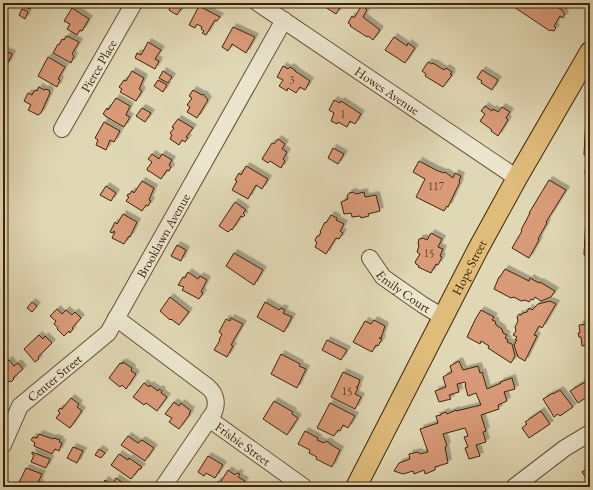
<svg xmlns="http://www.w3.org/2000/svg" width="593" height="490" font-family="'EB Garamond',serif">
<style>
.building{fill:#d99a78;stroke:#3f2307;filter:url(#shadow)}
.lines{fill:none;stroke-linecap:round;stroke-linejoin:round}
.minor-casing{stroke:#675032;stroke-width:18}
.major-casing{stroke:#3f2307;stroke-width:22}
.minor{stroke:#ebe5ce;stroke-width:16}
.major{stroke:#e0bc7a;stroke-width:20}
.labels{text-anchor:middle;stroke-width:3.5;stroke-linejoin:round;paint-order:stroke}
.number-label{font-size:11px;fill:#664123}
.street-label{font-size:13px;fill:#3f2307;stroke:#ebe5ce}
</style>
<defs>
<filter id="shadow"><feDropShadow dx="3.5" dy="-3.5" stdDeviation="0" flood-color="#0004"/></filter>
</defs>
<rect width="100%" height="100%" fill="#e0d7b4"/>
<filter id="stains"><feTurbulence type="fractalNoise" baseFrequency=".005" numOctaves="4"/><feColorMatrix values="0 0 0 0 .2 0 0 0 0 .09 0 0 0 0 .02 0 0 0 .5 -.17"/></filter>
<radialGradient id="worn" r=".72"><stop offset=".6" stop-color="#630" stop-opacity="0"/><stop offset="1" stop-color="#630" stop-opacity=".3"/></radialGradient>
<path class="building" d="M20 3H34L30 9Z
M157 3H185L177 15 169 10 170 7 164 4 163 6Z
M319 3H343L336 14Z
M517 3H551L563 11V12L565 14 563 18 560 16 554 26 556 28 554 31 551 30 550 31 514 7Z
M362 5 367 10 363 17 380 30 373 40 368 36 367 37 350 26 351 25 348 23 352 16 354 18Z
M199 6 220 17 217 21 215 20 206 35 202 33 204 31 201 29 202 27 197 24 195 28 189 25Z
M72 8 89 19 82 31 80 30 77 35 67 29 70 24 64 21Z
M22 9 28 12 25 19 19 15Z
M233 27 255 37 246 53 232 44 228 51 222 47Z
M67 36 79 42 72 54 74 56 71 63 53 53 58 44 59 45 62 39 64 40Z
M394 37 407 46 408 43 415 48 405 63 385 50Z
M148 42 161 50 155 59 159 61 155 69 135 58 137 53 141 55Z
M3 50 12 54 7 65 3 63Z
M48 57 65 67 58 79 60 80 57 87 38 76Z
M428 62 432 64 433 63 444 70 446 68 452 72 450 74 452 75 443 87 425 76 426 74 422 71Z
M283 66 288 69 290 67 295 70V71L310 81 305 90 300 87 296 93 288 88 287 91 279 86 283 80 277 77Z
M482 70 498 80 492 90 481 83 482 81 477 78Z
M132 71 144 78 139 89 142 91 136 101 120 92 122 89 119 87 124 80 126 81Z
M163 71 172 77 168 83 159 78Z
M158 80 167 85 163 92 154 86Z
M39 87 44 90 46 89 49 90 50 93 41 113 38 115 28 110 31 105 24 101 28 93 32 95 35 90 37 91Z
M193 90 202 95 203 94 208 100 197 118 187 112 190 107 187 105 192 98 189 96Z
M116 98 130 106 126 115 130 117 124 127 105 116V115L103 114 107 108 108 110Z
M334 100 340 103 341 101 361 114 355 124 350 121 347 127 338 122 337 124 331 121 334 113 329 110Z
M485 106 492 111 493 109 498 112 502 107 510 112 506 118 508 120 498 136 491 131 492 130 480 121 485 114 481 111Z
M142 108 151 113 145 122 136 116Z
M586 117H590V194H586L587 174H585L586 155H584Z
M178 119 193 128 186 137 188 138 185 142 182 140 179 145 170 139 172 135 170 133 174 128 172 127Z
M104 122 120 131 114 142 110 140 106 150 96 145 98 140 95 138Z
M278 139 285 144 282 149 287 152 283 159 285 161 281 168 270 161 268 163 262 159 272 143 274 144Z
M333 148 344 154 338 164 328 158Z
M152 154 159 159 162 154 172 160 169 165 171 167 169 171 167 170 161 179 149 171H148L147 169 152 162 148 159Z
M419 161 436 170 444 173 445 172 453 178 455 173 461 176 459 181 460 182 448 207 447 206 444 211 416 197 425 179 413 172Z
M246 166 268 179 262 189 256 185 248 199 232 190 237 181 235 180 239 173 241 175Z
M549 180 566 190 546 222 547 223 538 239 539 240 529 258 512 248 522 231 521 230 530 213H529Z
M142 181 154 188 149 200 151 201 148 206 146 205 142 211 126 201 129 197 127 196 128 194H130L132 191 134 193Z
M106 186 116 193 111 201 100 195Z
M353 192 356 194 364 192 365 197 376 195 380 211 368 214 369 216 361 218 360 216 352 217 351 213 344 214 341 202 348 199 347 196 349 193Z
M587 196 590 197V255H584Z
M235 202 246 210 243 213 245 215 243 217 241 216 232 230 231 229 228 232 219 226Z
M123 214 137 222 130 237 129 236 124 244 112 238 115 232 114 231 113 233 110 232 115 222 117 224Z
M331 215 337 218 336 220 344 224 340 231 343 233 339 239 336 238 326 254 315 247 317 243 315 240 317 236H319L321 232H320L325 222 326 223Z
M431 233 442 239 438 247 443 249 440 256 442 257 438 265 436 264 431 273 418 267 419 266 416 264 415 262 420 254 417 252 419 246 418 243 419 239 423 238 427 240Z
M177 245 186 250 181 261 171 256Z
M234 253 263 270 254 285 226 266Z
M505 269 529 281 530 278 539 283 540 282 555 291 551 297 541 301 535 297 533 300 531 299 529 302 525 300 521 301 514 297 511 298 494 289 499 277H500Z
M188 272 198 279 200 276 207 280 201 292 203 293 199 299 182 290 184 287 178 285 183 277 185 278Z
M170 297 189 312 179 325 171 319 170 320 160 311Z
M550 301 556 304 542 328 539 326 534 335 537 336 525 361 518 357 514 345 517 340H515L517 337 513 335 516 331 515 327 518 321 517 317 519 314 521 315 523 313 527 312 529 308 532 310 538 304Z
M32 302 37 306 32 312 27 308Z
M265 302 279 310 281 308 285 310 283 313 292 317 284 332 257 317Z
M57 309 62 314 66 310 72 315 75 312 81 318 72 328 73 329 70 333 69 331 64 336 57 329 58 328 54 324 56 321 50 316Z
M481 310 494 317 492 320 495 321 496 325 502 329 503 333 507 335 505 338 508 340 507 342 512 344 515 356 511 363 488 348 489 346 481 341 480 344 467 337 476 318Z
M231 318 243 324 231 345 233 346 227 357 214 350 220 340H219L222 334 219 332 226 319 230 321Z
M374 320 385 326 381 338H379L382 339 378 346 376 345 372 352 353 342 365 321 371 324Z
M590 324V347L586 348V345L582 346 581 337H579L578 333H580L579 325Z
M39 335 43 339 45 336 52 343 38 357 39 359 35 362 24 349Z
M327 340 347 350 341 360 322 350Z
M281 354 300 364 299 366 306 369 297 388 271 374Z
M9 360 14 366 18 363 23 369 13 378 14 379 11 382 9 381 4 385 3 384V365Z
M459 361 463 370 478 366 480 373 482 372 487 389 501 383 500 382 512 378 515 389 504 392 507 401 498 405 499 409 481 415 486 431 483 432 486 442 476 445 480 456 469 459 465 448 468 447 464 437 468 436 465 428 443 434 447 446 445 447 448 463 435 467V470L425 474 424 470 414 474 413 471 403 474 394 471 399 463 410 459 409 454 418 452 420 454 428 452 420 429 438 423 436 416 441 415V414L446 412 447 414 456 410V411L481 405 476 393 468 396 465 385H466L465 382 457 384 459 392 449 395 451 399 439 402 435 391 446 387 443 377 452 372 450 366Z
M123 362 132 368 131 371 136 374 126 389 122 385 120 387 109 378 120 363 122 364Z
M343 372 360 380 358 386 356 387 358 388 355 394 361 397 355 409 331 397Z
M590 379V399L587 397 578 403 570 391Z
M144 383 149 387 150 385 158 391 159 389 162 391 161 393 167 397 157 411 146 403 144 405 133 397Z
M560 390 573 407 560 416 558 414 554 417 543 399 553 393V394Z
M71 398 79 404 77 407 82 411 70 428 56 418 60 413 58 411 60 408 62 409Z
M274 401 293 412 292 414 298 418 287 435 263 419Z
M174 402 179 406 181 403 191 411 189 413 190 414 179 429 169 422 172 418 165 414Z
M330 403 355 416 348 428 343 425 340 431 338 430 334 436 317 428Z
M541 411 550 424 529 438 522 428 527 424 525 422Z
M305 431 318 438 317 440 324 443 326 441 330 443V444L340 450 332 467 316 459 317 457 309 453 310 450 298 444Z
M39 434 53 439 54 438 60 440 59 442 62 443 59 451 55 449 52 454 34 446 35 443 31 440 33 437 37 438Z
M128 436 138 443 142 440 154 448 145 461 121 445Z
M73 447 83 451 77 463 67 458Z
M99 449 105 453 101 458 95 455Z
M32 452 50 459 46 468 31 462 34 455 32 454Z
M119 454 128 460 129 458 142 467 141 469H139L131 479 111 465Z
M208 456 223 465 215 478 206 473 204 476 198 472Z
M589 464 590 466V484L582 472 586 469 585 467Z
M26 468 42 474 38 483H40L39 487H17V483H19Z
M228 470 235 475 237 473 240 474 238 477 245 481 241 487H218L215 485 218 481 220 483Z
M116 478 129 487H101L105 480 112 485Z"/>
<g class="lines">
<g class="minor-casing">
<g id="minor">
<path id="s1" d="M258 3 517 178"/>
<path id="s2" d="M62 129 134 3"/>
<path id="s3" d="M370 258 383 277 423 305 443 317"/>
<path d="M116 318 208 387C215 393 218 402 214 412L163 487"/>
<path id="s4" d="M209 419 304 487"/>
<path id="s5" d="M3 445 20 406 108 333 284 20"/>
<path d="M514 487 565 448 590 433"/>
</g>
</g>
<g class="major-casing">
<g id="major">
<path id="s6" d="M356 487 478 249 517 178 590 52"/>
</g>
</g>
<use href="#minor" class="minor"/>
<use href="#major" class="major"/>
</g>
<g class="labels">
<g class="number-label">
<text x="292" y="84">3</text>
<text x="343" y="118">1</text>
<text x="436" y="190">117</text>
<text x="429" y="257">15</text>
<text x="347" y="395">15</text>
</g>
<g class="street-label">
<text dy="5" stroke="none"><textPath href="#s2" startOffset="73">Pierce Place</textPath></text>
<text dy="5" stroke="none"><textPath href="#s1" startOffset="156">Howes Avenue</textPath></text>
<text dy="5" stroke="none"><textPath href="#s5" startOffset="269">Brooklawn Avenue</textPath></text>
<text dy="5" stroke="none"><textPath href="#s6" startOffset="247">Hope Street</textPath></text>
<text dy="5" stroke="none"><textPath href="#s3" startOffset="48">Emily Court</textPath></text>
<text dy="5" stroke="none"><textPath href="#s5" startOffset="87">Center Street</textPath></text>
<text dy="5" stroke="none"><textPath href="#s4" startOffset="42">Frisbie Street</textPath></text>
</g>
</g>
<rect width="593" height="490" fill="none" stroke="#e0d7b4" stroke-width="16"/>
<rect x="4" y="4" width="585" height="482" fill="none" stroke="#3f2307" stroke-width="2"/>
<rect x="8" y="8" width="577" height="474" fill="none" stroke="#3f2307"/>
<rect width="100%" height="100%" filter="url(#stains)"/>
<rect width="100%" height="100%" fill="url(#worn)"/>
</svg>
